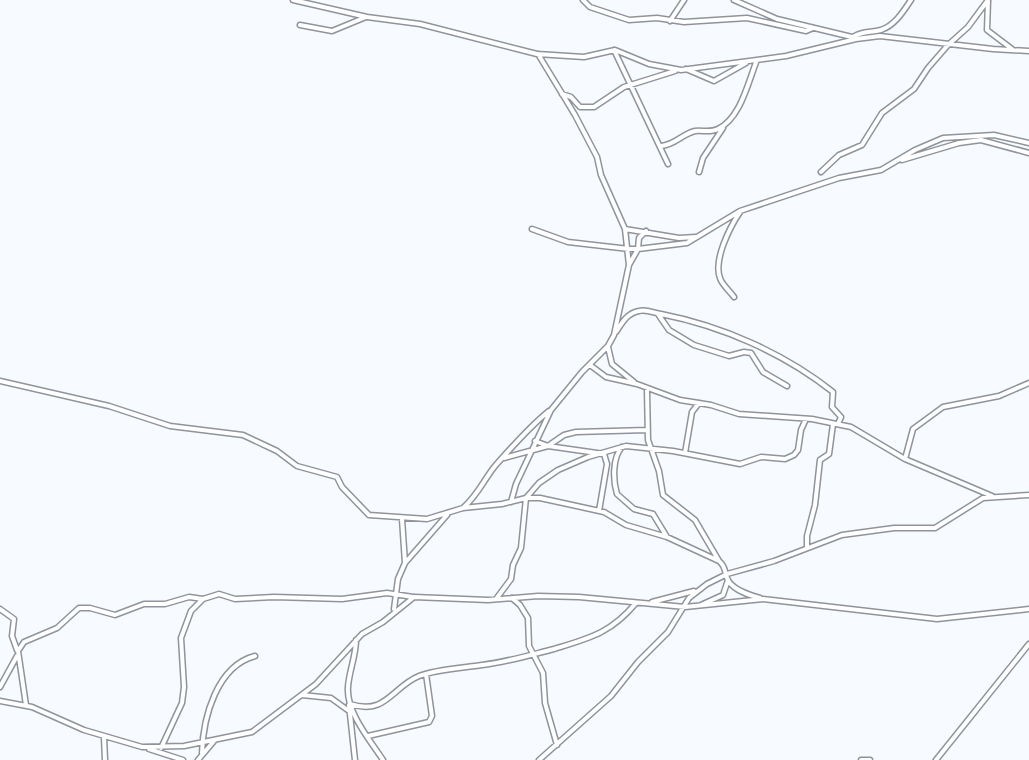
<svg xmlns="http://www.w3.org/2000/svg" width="1029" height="760" font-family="Raleway,sans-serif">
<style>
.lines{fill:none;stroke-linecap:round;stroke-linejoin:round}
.street-casing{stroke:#8f949c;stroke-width:7}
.street{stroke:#fff;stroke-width:4}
</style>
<rect width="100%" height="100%" fill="#f7faff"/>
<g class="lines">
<g class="street-casing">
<path id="street" d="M293 0 367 17 420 24 537 54 584 57 615 50 649 64 681 70 786 56 856 39 880 36 993 49 1029 51
M583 0 590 7 629 20 657 18 684 22 747 18 806 31 813 28
M734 0 777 19 856 38
M988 1 987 30 1012 49
M670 21 684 0
M300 25 332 31 366 17
M853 37C863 30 870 33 881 30 895 25 903 12 911 0
M614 50 668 164
M538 54 575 115 597 157 601 175 625 229 629 265
M686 69 714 81 746 63
M562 94 571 97 580 107H594L624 87 675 71
M661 146C675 145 682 134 695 131 703 130 710 133 718 129 741 118 748 82 757 60
M902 160 959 143 981 140 1029 153
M699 172 703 158 723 128
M821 172 839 155 862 145 882 113 914 89 928 68 948 45 968 27 988 0
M532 229 568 242 629 249H638L639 238 646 231
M625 229 679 238 696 237
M734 297C730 291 722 285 720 278 713 260 730 227 740 212
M658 314 669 330 694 345 729 356 744 352 751 353 763 372 787 386
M616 332C622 323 627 313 639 311 646 309 654 313 661 314 722 326 784 353 833 392L832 407 841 417 838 424
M608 347 612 364 634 382
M590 365 606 377 637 384 680 400 711 405 739 414 812 419 851 427 905 459 992 496
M0 381 109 406 170 426 243 435 277 451 297 466 337 477 342 487 369 515 427 519 463 508 502 504 526 498H540L604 512 626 525 667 537 719 561C727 567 724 575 729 582 736 591 749 595 760 598
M647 390 648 440 659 471 663 495 695 520 719 561
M535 441 548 446 604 454 607 464 599 511
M622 447C612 458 613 481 617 494L634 509 653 514 667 537
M685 453 692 412 699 403
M504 458 548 446 564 435 576 432 647 430
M905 459 913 429 943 407 999 396 1029 383
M511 502 516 484 551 410 582 372 608 346 614 335 629 265 638 249 687 243 740 211 839 178 881 170 915 150 943 138 994 135 1029 143
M463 508C478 495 483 481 495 466 512 447 529 427 549 411
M807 547V536L815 505 820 460 829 454 833 424
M405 563 447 515
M512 598 520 605 528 618 529 646 543 673 545 703 557 745
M496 599 511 579 513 565 521 548 526 498 539 483 558 470 588 457 626 446 673 451 740 464 761 457 785 459 794 455 798 450 801 430 806 419
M652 602 694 591
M701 605 723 595 728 580
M0 609 14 619 12 636 17 650
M394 609 398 579 405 563 402 519
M356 640C356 656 349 671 348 687 346 712 370 740 383 760
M0 687 17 656
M302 695 331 698 349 711
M0 701 32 707 84 730 142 747 184 746 252 732 316 684 362 634 383 622 414 597 488 600 538 596 579 597 685 607 763 599 937 619 1029 609
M350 704C386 716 392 687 419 676 437 669 462 668 482 665 507 662 530 655 554 649 590 638 611 633 636 603
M26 705 18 651 24 642 57 628 79 608H90L115 615 144 604H165L189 597 203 599 219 594 235 599 274 597 342 599 387 593 413 597
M349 705 355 760
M368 736 429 722 432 716 426 674
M104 737 105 760
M161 748 182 703 184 687 181 638 191 611 203 599
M149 749 183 760
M202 753C203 717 217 666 255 656
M198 760 214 741
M539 760 611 696 638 662 668 632 689 598 707 584 727 574 774 561 842 535 894 528H935L983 498 1029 495
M861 760H870
M936 760 1029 644"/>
</g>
<use href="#street" class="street"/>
</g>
</svg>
